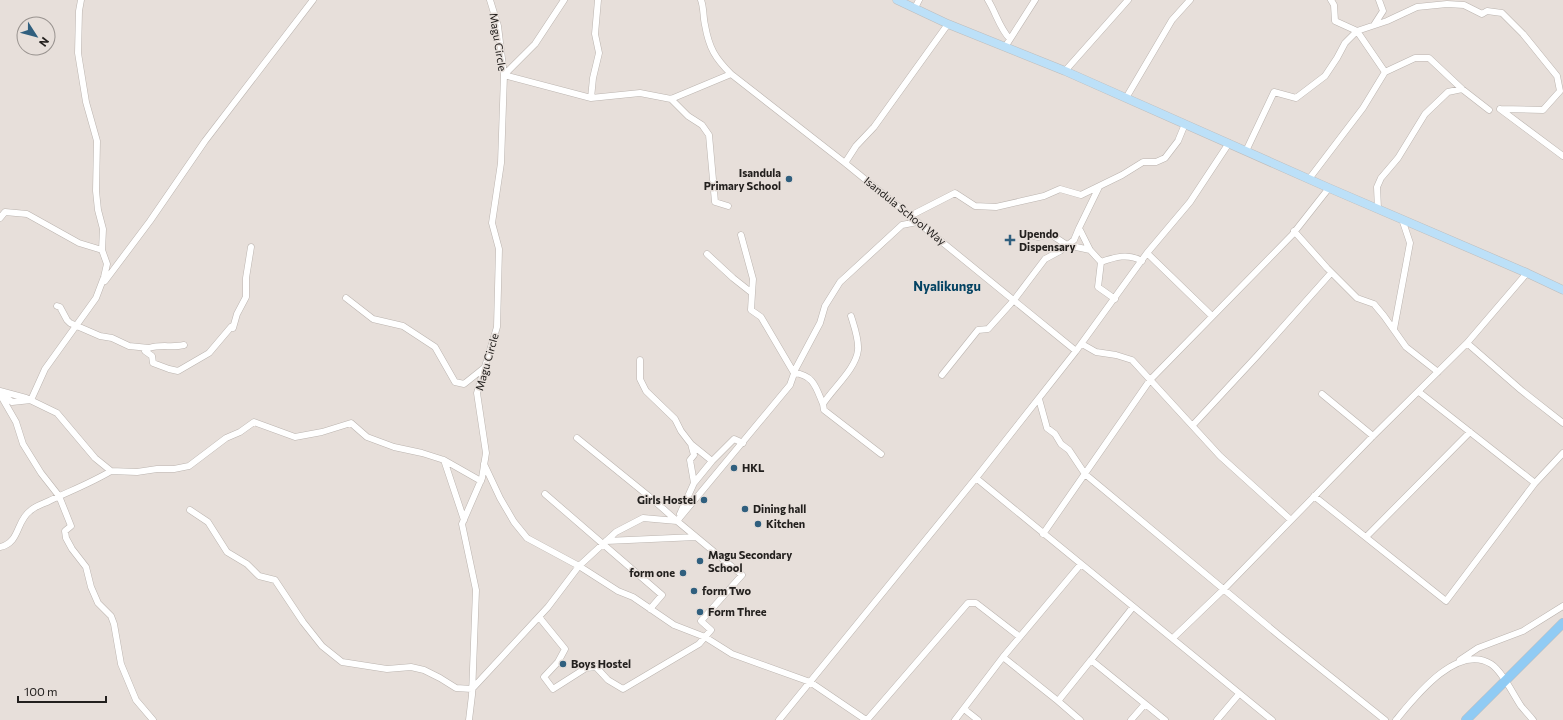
<svg xmlns="http://www.w3.org/2000/svg" width="1563" height="720" font-family="Commissioner,sans-serif">
<style>
.lines{fill:none;stroke-linecap:round;stroke-linejoin:round}
.minor-casing{stroke:#bbb4af;stroke-width:7}
.major-casing{stroke:#bdbcbc;stroke-width:9}
.highway-casing{stroke:#bdbcbc;stroke-width:10}
.minor{stroke:#fff;stroke-width:6}
.major{stroke:#bce0f8;stroke-width:8}
.highway{stroke:#90cbf4;stroke-width:9}
.poi-dot{fill:#305f7e;stroke:#e7dfda;stroke-width:1.5}
.labels{text-anchor:middle;stroke-width:3;stroke-linejoin:round;paint-order:stroke}
.street-label{font-size:11px;fill:#23201e;stroke:#e7dfda}
.poi-label{font-size:11px;font-weight:bold;fill:#23201e;stroke:#e7dfda;text-anchor:start}
.quarter-label{font-size:13px;font-weight:bold;fill:#044363;stroke:#e7dfda}
</style>
<rect width="100%" height="100%" fill="#e7dfda"/>
<g class="lines">
<g class="minor-casing">
<path id="minor" d="M701 0C704 8 703 17 705 25 709 48 715 58 731 74L845 163 1076 351
M988 0C996 13 1000 29 1010 39
M1331 0 1334 5 1335 21 1357 31 1385 72
M915 8 919 0
M1374 25 1383 11 1379 0
M1005 47 1035 0
M1065 71 1128 0
M504 75 591 98 640 93 671 99 731 74
M504 75 535 44 564 0
M591 98 593 78 599 53 595 34 598 0
M1126 98 1172 20 1190 0
M671 99 688 116 702 125 709 135 715 202 728 206
M1500 109 1563 156
M1246 151 1274 92 1296 98 1325 76 1337 58 1345 43 1357 31 1387 21 1417 7 1447 4 1464 5 1482 14 1487 11 1502 13 1523 34 1557 76 1560 91 1543 110 1500 109
M845 163 856 146 874 127 948 24
M1309 179 1363 108 1385 72 1415 58H1429L1462 89 1489 110
M1099 187 1079 228 1090 250 1101 262 1098 287 1115 299
M1378 209 1377 187 1381 178 1398 158 1425 114 1448 92 1462 89
M910 216 955 193 975 206 996 207 1044 196 1060 189 1081 195 1122 175 1143 162H1156L1165 158 1178 141 1185 124
M0 218 5 212 27 214 79 243 102 250
M1294 231 1327 268 1357 298 1374 304 1384 316 1406 347 1438 372
M1027 234 1038 237 1050 234 1067 245 1090 250
M741 235 753 279 752 293
M1147 253 1212 316
M707 254 733 278 752 293 751 310 761 317 794 373C814 375 816 388 823 404
M1101 262C1115 257 1128 253 1142 261
M105 281 150 221 205 141 313 0
M346 298 373 319 403 326 435 347 455 382 464 384 484 368
M57 306 60 307 67 320 70 323 100 336 112 338 129 346 149 348 145 351 152 356 153 363 169 369 178 371 209 353 231 327
M851 316C854 326 859 339 858 350 856 369 833 388 823 404L824 410 881 454
M233 328 237 314 246 297V278L251 247
M1394 329 1410 243 1402 219
M1467 343 1521 390 1563 423
M1082 344 1096 352 1116 355 1132 360 1220 456 1291 520
M149 348C161 344 172 348 184 345
M640 360V379L646 391 675 419 681 431 691 444 712 461 734 439 743 443
M942 375 978 330 988 329 1014 300 1045 259 1060 251 1074 240 1079 228
M0 391 26 398 57 413 95 458 111 471 137 472 157 469H174L189 466 226 438 240 432 254 422 295 437 322 432 351 423 367 437 394 447 422 453 444 460 464 520
M1419 392 1535 483
M0 393 12 402 31 400 45 369 96 298 104 277 107 264 102 250 103 229 98 210 96 191 97 141 86 102 78 53 79 11 81 0
M1322 394 1373 436
M1 396 16 422 23 444 41 473 59 496 71 526 65 531 66 538 72 549 86 567 91 587 98 603 111 616 114 624 121 664 136 700 153 720
M1039 399 1047 428 1055 434 1061 444 1069 450 1085 474 1281 637 1385 720
M1193 425 1257 356 1331 273
M444 460 481 481
M484 464 500 498 514 522 527 538 579 566 618 591 633 597 674 625 705 637 732 654 810 682 866 720
M976 478 1272 720
M694 483 712 461
M545 494 662 595 650 609
M1314 496 1446 601 1535 483 1563 453
M190 510 208 522 227 552 247 564 259 576 275 580 303 622 322 646 342 662 387 669 411 667 424 670 440 678 456 688 472 689 548 607 579 566 616 532 643 518 677 521 651 498 577 438
M680 514 694 483 690 460 694 455 691 444
M677 521 790 385 796 368 820 323 825 306 840 282 902 225 917 222
M1043 534 1150 380 1292 235 1329 188
M1366 537 1470 432
M606 541 696 537
M0 547C20 543 16 521 30 511 35 506 43 504 49 501 70 491 91 483 111 471
M539 617 565 649 558 662 544 677 553 689 586 668 596 667 608 680 623 689 699 644 711 630 701 621 742 575 677 521
M1173 638 1224 589 1373 436 1467 343 1527 273
M1003 657 1058 701 1091 660 1165 720
M1091 660 1133 607
M1460 660 1478 648 1523 631 1563 606
M1058 701 1080 720
M964 709 978 720
M469 720 472 695 476 590 462 524 482 478 486 453 477 393 497 327 499 249 492 223 501 163 504 75 498 26 490 0
M779 720 976 478 1076 351 1147 253 1190 202 1229 143
M867 720 968 603H976L1020 637
M955 720 1003 657 1081 564
M1131 720 1145 704
M1217 720 1239 694
M1396 720C1415 697 1457 643 1491 664 1502 671 1513 694 1521 706 1525 711 1529 715 1533 720"/>
</g>
<g class="major-casing">
<path id="major" d="M897 0 948 24 1065 71 1329 188 1527 273 1563 290"/>
</g>
<g class="highway-casing">
<path id="highway" d="M1466 720 1563 623"/>
</g>
<use href="#minor" class="minor"/>
<use href="#major" class="major"/>
<use href="#highway" class="highway"/>
</g>
<g class="poi-dot">
<circle cx="789" cy="179" r="4"/>
<path d="M1008 234h4v4h4v4h-4v4h-4v-4h-4v-4h4z"/>
<circle cx="734" cy="468" r="4"/>
<circle cx="704" cy="500" r="4"/>
<circle cx="745" cy="509" r="4"/>
<circle cx="758" cy="524" r="4"/>
<circle cx="700" cy="561" r="4"/>
<circle cx="683" cy="573" r="4"/>
<circle cx="694" cy="591" r="4"/>
<circle cx="700" cy="612" r="4"/>
<circle cx="563" cy="664" r="4"/>
</g>
<g class="labels">
<g class="street-label">
<text transform="translate(498 42) rotate(81)" y="4">Magu Circle</text>
<text transform="translate(905 211) rotate(39)" y="4">Isandula School Way</text>
<text transform="translate(487 362) rotate(-74)" y="4">Magu Circle</text>
</g>
<g class="poi-label">
<text x="781" y="177" text-anchor="end">Isandula<tspan x="781" dy="13">Primary School</tspan></text>
<text x="1019" y="238">Upendo<tspan x="1019" dy="13">Dispensary</tspan></text>
<text x="742" y="472">HKL</text>
<text x="696" y="504" text-anchor="end">Girls Hostel</text>
<text x="753" y="513">Dining hall</text>
<text x="766" y="528">Kitchen</text>
<text x="708" y="559">Magu Secondary<tspan x="708" dy="13">School</tspan></text>
<text x="675" y="577" text-anchor="end">form one</text>
<text x="702" y="595">form Two</text>
<text x="708" y="616">Form Three</text>
<text x="571" y="668">Boys Hostel</text>
</g>
<g class="quarter-label">
<text x="947" y="291">Nyalikungu</text>
</g>
</g>
<g transform="translate(36 36) rotate(126)"><circle r="19" fill="#e7dfda" stroke="#99938f"/>
<path d="M0-3L7 15L0 10L-7 15Z" fill="#305f7e"/>
<text y="-6" font-size="11" font-weight="bold" text-anchor="middle" fill="#23201e">N</text>
</g>
<path d="M18 696v6h88v-6" fill="none" stroke="#23201e" stroke-width="2"/>
<text x="24" y="696" font-size="12" fill="#23201e" stroke="#e7dfda" stroke-width="3" paint-order="stroke">100 m</text>
</svg>
